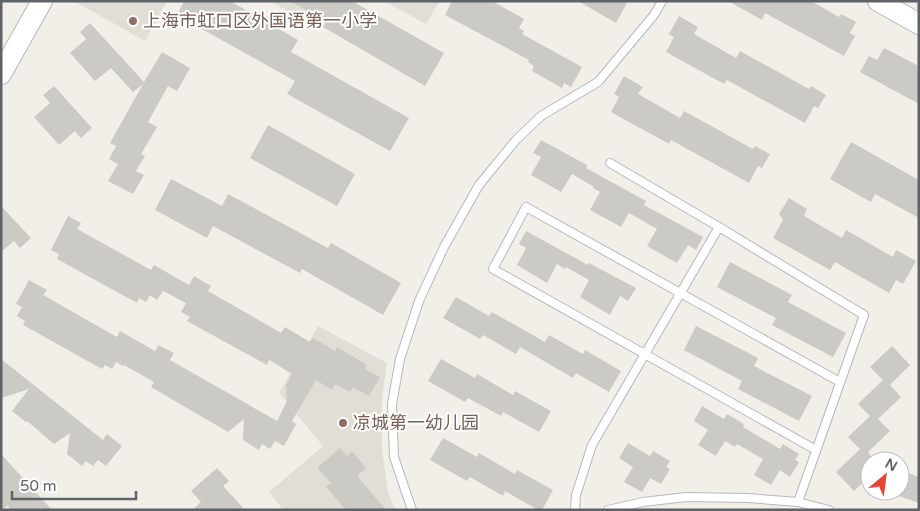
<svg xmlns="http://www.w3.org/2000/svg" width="920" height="511" font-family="'Varela Round','Noto Sans SC',sans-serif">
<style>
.education{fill:#e1ded6}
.building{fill:#cccac5}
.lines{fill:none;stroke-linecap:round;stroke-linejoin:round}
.service-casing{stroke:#b5b8bc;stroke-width:10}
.tertiary-casing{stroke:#b5b8bc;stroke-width:22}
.service{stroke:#fff;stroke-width:8}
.tertiary{stroke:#fff;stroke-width:20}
.education-dot{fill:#8d6e63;stroke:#fff;stroke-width:2}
.labels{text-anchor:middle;stroke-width:4;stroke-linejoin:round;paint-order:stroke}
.education-label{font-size:18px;fill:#785e54;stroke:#fff;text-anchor:start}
</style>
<rect width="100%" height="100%" fill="#f1efe8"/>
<path class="education" d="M74 1H167L145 41Z
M270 1H321L309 23Z
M384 1H440L426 24Z
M318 326 387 363 382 399V450L388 492 395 510H283L269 492 323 446 279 393Z"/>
<path class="building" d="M184 1H230L298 40 291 52 409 118 390 151 287 94 295 81 177 15Z
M290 1H352L444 53 425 86 323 27 326 21Z
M452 1H492L524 19 519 28 524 31 522 34 582 67 571 87 564 83 562 88 532 71 534 66 528 62 529 60 445 15Z
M578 1H628L616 23Z
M728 1H811L839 17 841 14 856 22 850 33 855 36 844 56 765 13 762 20Z
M679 16 698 27 694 34 736 58 740 51 809 89 811 86 826 95 818 108 814 106 805 123 727 80 724 84 666 52 674 37 669 34Z
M90 23 144 82 162 52 190 68 177 91 168 86 148 122 157 127 141 154 145 156 136 171 144 175 133 194 108 181 118 164 109 159 116 146 110 143 143 84 133 92 111 68 95 81 70 53 86 39 80 32Z
M884 48 919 66V104L860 72 869 56 877 60Z
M624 76 643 87 638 94 680 118 684 111 753 149 755 146 770 154 762 168 758 166 749 183 671 140 669 144 611 112 619 97 614 94Z
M54 86 92 128 81 138 75 131 59 145 34 117 50 103 43 95Z
M268 125 355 174 337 206 250 158Z
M541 140 587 165 586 168 646 201 644 205 703 237 696 250 688 245 677 263 647 246 657 229 629 213 621 227 590 210 600 192 593 188 594 187 572 174 561 192 531 175 541 157 533 153Z
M851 142 919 180V218L875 194 871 202 830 179Z
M171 179 222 206 228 194 328 248 331 243 401 283 383 315 302 269 300 273 213 226 207 238 155 210Z
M789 198 807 209 804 216 842 238 846 230 893 257 896 250 916 261 903 284 896 280 889 293 835 262 830 270 773 238 783 220 779 214Z
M1 206 31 238 20 248 14 241 1 252Z
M68 216 81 223 77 229 151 270 154 265 189 285 194 276 211 286 208 291 281 333 285 327 310 342 313 338 335 351 337 347 367 365 365 369 380 377 369 396 353 387 350 392 335 384 332 390 316 380 292 421 296 424 284 446 275 441 270 449 262 444 259 450 243 440 244 419 228 432 151 387 154 382 124 365 123 366 116 362 112 369 105 365 102 369 23 325 25 321 17 316 22 307 16 304 29 280 47 290 43 295 117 337 120 331 155 351 158 345 174 353 170 360 277 421 287 401 286 385 292 374 269 360 267 365 187 321 190 317 181 312 186 303 163 291 157 300 150 295 146 302 139 298 137 303 57 259 59 254 51 250Z
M526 231 588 265 589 263 636 288 628 301 620 296 610 315 580 297 589 280 566 267 565 269 557 264 547 283 517 265 526 248 519 244Z
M730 262 792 295 788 302 846 333 833 357 772 325 776 318 717 287Z
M456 297 489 316 492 312 545 342 549 335 583 354 585 350 621 371 609 392 576 373 573 378 520 347 516 354 483 335 480 339 443 318Z
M696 326 758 358 754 366 812 396 799 421 738 389 742 381 684 350Z
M892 346 910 365 890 385 901 397 878 419 890 431 868 452 870 454V476L854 491 836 472 860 449 848 437 870 416 858 404 883 380 870 367Z
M1 359 103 440 107 434 122 446 106 466 98 460 93 466 86 461 82 466 67 454 70 433 54 444 27 421 26 422 12 411 29 389 1 398Z
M441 359 475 378 477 374 513 395 515 391 551 411 539 432 503 412 501 416 468 398 465 402 428 381Z
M702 406 724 419 727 414 744 424 743 427 780 449 783 444 799 454 795 460 799 462 790 477 780 470 771 485 754 475 763 459 737 444 735 447 725 441 716 456 698 445 708 430 694 421Z
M443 438 477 457 479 453 515 474 517 470 553 490 542 510H538L505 491 503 496 470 477 467 481 430 460Z
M628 443 650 456 653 451 670 461 666 467 670 469 661 484 650 478 642 492 624 482 633 467 619 458Z
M340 448 347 456 352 451 366 468 357 476 386 510H346L326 487 331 483 317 468Z
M1 454 52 510H11L8 506 1 510Z
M217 468 229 481 223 486 245 510H192L201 502 191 491Z
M905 472 919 477V503L896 495 898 491H900V485Z"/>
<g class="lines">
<g class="service-casing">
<path id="service" d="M719 227 864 315 798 502
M816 450 493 269 526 207 840 382
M412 510 394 457 392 404 400 359 419 301 444 247 479 185 516 140 541 116 598 82 654 15 662 1
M575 510 576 495 592 445 719 227 610 163
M608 510 643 502 686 497 747 498 798 502 829 510"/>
</g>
<g class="tertiary-casing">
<path id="tertiary" d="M878 1 919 24
M1 74 42 1"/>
</g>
<use href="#service" class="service"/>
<use href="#tertiary" class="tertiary"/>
</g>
<g class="education-dot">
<circle cx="133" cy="21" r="5"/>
<circle cx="343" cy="423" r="5"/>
</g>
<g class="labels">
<g class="education-label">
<text x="143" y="27">上海市虹口区外国语第一小学</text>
<text x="353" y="429">凉城第一幼儿园</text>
</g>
</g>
<rect width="920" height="511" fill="none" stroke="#5f6368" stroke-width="5"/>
<g transform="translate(885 476) rotate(29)"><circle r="24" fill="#ffffff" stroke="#bfc1c3"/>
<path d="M0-4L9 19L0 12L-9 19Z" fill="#ea4335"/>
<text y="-8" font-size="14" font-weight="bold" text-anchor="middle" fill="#5f6368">N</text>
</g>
<path d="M12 491v8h124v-8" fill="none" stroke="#5f6368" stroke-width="2.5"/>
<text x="20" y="491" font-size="15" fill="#5f6368" stroke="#ffffff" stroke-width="4" paint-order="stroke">50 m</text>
</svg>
